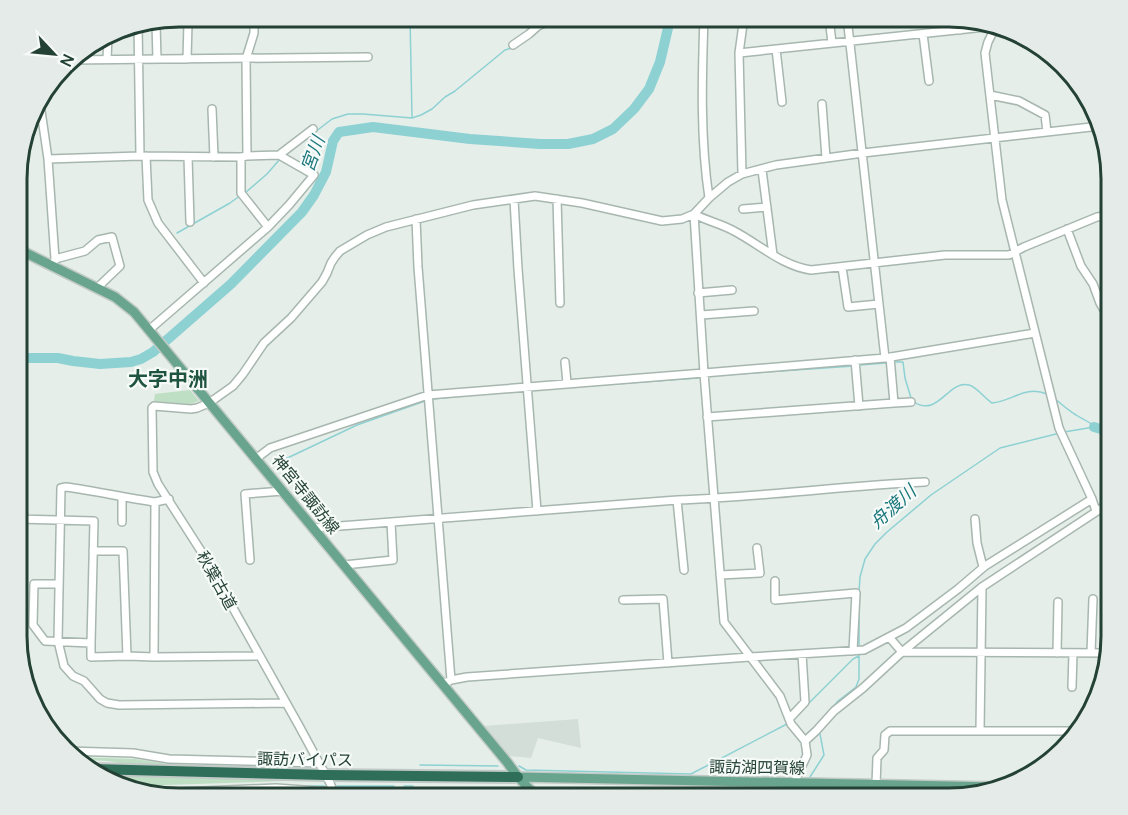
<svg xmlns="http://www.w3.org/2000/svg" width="1128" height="815" font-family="Manrope,'Noto Sans JP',sans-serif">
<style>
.built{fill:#d3ded8}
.green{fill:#bedfc3}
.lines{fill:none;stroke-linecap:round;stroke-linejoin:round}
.stream{stroke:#8dd1d3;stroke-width:1.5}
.river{stroke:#8dd1d3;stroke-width:10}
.minor-casing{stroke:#a7b7af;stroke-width:10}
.major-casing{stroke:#c1cac6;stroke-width:12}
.highway-casing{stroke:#c1cac6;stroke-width:14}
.minor{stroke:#fff;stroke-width:7}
.major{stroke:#69a48e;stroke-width:9}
.highway{stroke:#2f6e59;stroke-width:10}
.labels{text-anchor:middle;stroke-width:4.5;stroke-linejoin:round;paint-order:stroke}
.street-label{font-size:16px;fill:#234135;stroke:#f6faf8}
.water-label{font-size:18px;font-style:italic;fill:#1c797e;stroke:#f6faf8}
.quarter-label{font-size:20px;font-weight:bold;fill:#1f5441;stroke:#f6faf8}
.rim{fill:none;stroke:#234135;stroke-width:3}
</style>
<rect width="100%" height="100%" fill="#e5eee9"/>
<path class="built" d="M578 719 581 748 538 738 531 758 509 756 483 726Z"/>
<path class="green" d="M190 390 199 401 190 404 154 401 155 394Z
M73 757 135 759 167 764 308 768V770L131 766C113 761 97 758 78 763Z
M115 774 308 778V781H285L136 786 109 776Z"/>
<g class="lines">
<path class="stream" d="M410 17 412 117
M541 17V23
M524 41 541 28
M284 156 332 119 348 114H363L412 118 421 115 432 109 445 97 455 91 505 50 515 47
M245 193 267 174 280 159
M177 233 230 203 241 195
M895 362H903L905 378 911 398
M859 365 886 363
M708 376 854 366
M531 390 698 378
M1054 398C1061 404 1068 410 1076 415 1082 419 1088 421 1094 426
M433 399 462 396
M914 402C938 418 949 379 969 385 977 387 984 398 992 403 1013 401 1025 385 1047 394
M1064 432 1094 427
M279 462 357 425 425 401
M859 592 860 577 865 559 875 544 887 532 931 495 1000 448 1060 433
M859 603V649
M799 713 853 659 859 656
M826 715 838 701 856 687 859 679V654
M420 765 498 766
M519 766 526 770 691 774 787 724
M810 777 824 755 820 734
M291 786H324
M337 786H394
M404 786H413
M146 790 178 789
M805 798 808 790"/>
<path class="river" d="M18 358H58L73 361 100 364 131 362 141 359 153 352 231 284 302 212 314 195 326 172 333 141 339 132 373 127 470 139 540 144H568L593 139 613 129 634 109 649 89 660 62 668 28 667 17
M1094 427 1111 432"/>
<g class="minor-casing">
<path id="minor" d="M704 17C702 77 700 138 709 198
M829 17 832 43
M847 17 885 358
M959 17 960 30
M138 23 140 156
M118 30H138
M994 30 988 42 985 53 1002 200 1059 428 1092 499 1096 511
M923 34 929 81
M513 45 529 34 538 26 557 17
M776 49 782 102
M739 53 985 27
M107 59 108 36
M157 59 156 24 188 23 187 59
M69 60 368 57
M990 95 1019 101 1045 115 1047 132
M39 97 48 159 55 259 53 265
M822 104 826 158
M212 109 214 157
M279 155 313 129
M146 156 148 200 158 223 204 283
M247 156 246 59 254 33V17
M188 157 190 222
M241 157V193L268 227
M48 159 140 156 241 157 247 156 279 155 314 175 289 205 268 227 149 330
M762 170 773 255
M742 174 739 53 744 17
M557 199 560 303
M514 200 518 269 537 511
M743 209 767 207
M694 214 704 373 724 622 780 696 791 724 805 741 807 755 794 783 790 798
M694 214C707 221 722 224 734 231 759 244 782 266 811 270L945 255H1009L1024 247 1097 217 1111 215
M416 219 418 267 451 680
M1067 229 1081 266 1093 284 1100 303 1111 322
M55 259 85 251 98 240 112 237 120 266 97 288
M842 267 848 307 879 304
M698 293 732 290
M701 315 754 311
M855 360 859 406
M565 362 567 383
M894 403 911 402
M707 417 894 403 890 357
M257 458 270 448 428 395 704 373 885 358 1035 333
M18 492 21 498 24 518
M677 500 684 570
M155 502C126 498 96 491 66 487L61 488 58 641 64 666 73 676 84 681 100 699 107 703 119 705 286 703
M18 519 94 521 91 643 45 641 33 625 34 584H59
M975 519 977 543 983 567
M122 522V497
M314 528 677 500C760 497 842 486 925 482
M93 551H123L127 656 154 657 259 656
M250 560 245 494 283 491
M344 565 393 560 391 522
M720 575 760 573 757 548
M775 581V600L856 593 853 651
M982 587 980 731H1079
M623 600 663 599 668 663
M889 637 902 652
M91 643V657L127 656
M902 652 1109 653
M1057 653 1058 602
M1091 653 1093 599
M154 657 155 502 169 499
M443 684 451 680 467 677 750 657 864 650 906 628 958 589 985 566 1092 499
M1072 687 1073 653
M789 719 805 702 802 654
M805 741 816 731 834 711 863 688 902 652 982 587 1111 502
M68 751 133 753 169 759 319 763
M834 784 838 798
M876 785 877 758 884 750 885 735 890 731H980
M944 786 947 798
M156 793 276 788 318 791H332
M336 798 330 783 298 724 201 551 158 484 153 472 152 408 154 406 191 409 197 408 209 403 233 386 243 374 264 343 291 318 322 282 327 273 331 263 335 257 340 251 367 235 386 227 473 205 535 196 582 203 662 221 682 219 694 214 709 198 728 182 742 174 776 165 863 153 1100 126"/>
</g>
<g class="major-casing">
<path id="major" d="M18 249 115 297 134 312 507 762 518 777 538 798
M518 777 996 787"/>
</g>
<g class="highway-casing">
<path id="highway" d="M91 769 325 775 518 777"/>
</g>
<use href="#minor" class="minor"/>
<use href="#major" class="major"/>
<use href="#highway" class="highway"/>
</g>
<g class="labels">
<g class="street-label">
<text transform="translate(306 494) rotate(51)" y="6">神宮寺諏訪線</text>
<text transform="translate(217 580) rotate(61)" y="6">秋葉古道</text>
<text transform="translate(305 759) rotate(1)" y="6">諏訪バイパス</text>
<text transform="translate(757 767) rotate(1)" y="6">諏訪湖四賀線</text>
</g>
<g class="water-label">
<text transform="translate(313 154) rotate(-70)" y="6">宮川</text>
<text transform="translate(893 507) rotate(-42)" y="6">舟渡川</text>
</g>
<g class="quarter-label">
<text x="168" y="386">大字中洲</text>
</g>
</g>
<path d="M0 0H1128V815H0ZM179 27H949A152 152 0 0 1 1101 179V636A152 152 0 0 1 949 788H179A152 152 0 0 1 27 636V179A152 152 0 0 1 179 27Z" fill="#e5ebe8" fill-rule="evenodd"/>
<path class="rim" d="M179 27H949A152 152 0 0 1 1101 179V636A152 152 0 0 1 949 788H179A152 152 0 0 1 27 636V179A152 152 0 0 1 179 27Z"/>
<g transform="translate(54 54) rotate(116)" stroke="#f6faf8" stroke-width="4.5" paint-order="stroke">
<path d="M0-4.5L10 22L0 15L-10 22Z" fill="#234135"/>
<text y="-9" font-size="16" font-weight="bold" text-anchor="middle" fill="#234135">N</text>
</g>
</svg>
